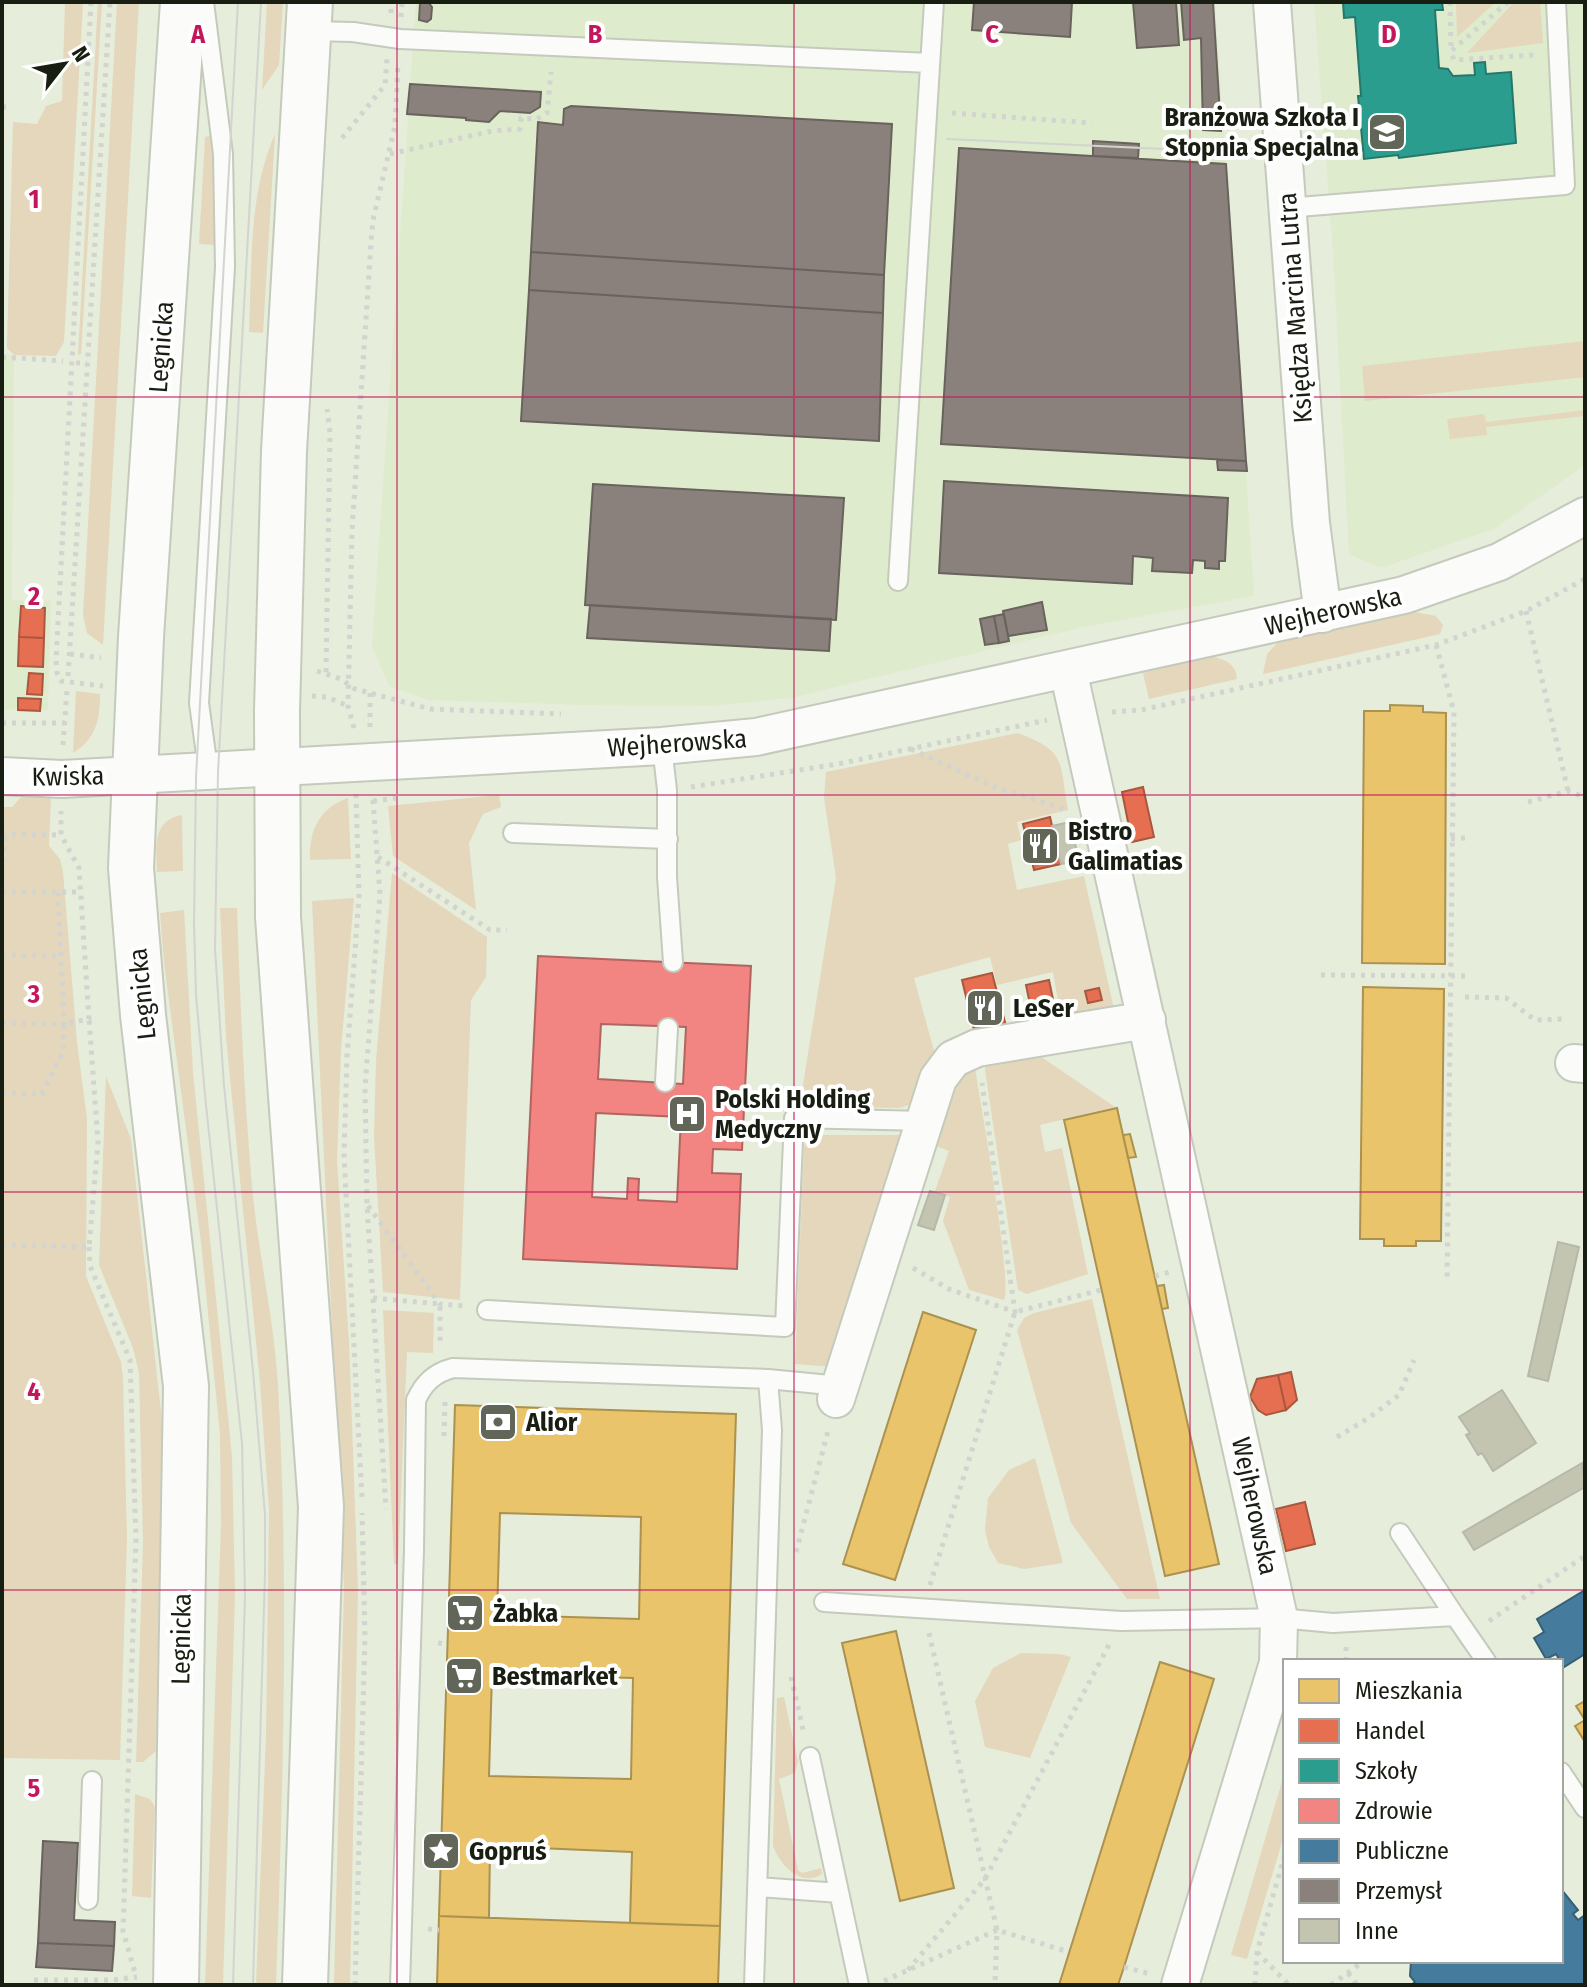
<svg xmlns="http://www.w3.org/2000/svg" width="1587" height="1987" font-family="'Fira Sans Condensed',sans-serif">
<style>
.built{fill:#dfebcd}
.green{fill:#e4d7bc}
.homes{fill:#e9c46a;stroke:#ab9250;stroke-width:2;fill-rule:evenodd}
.shops{fill:#e76f51;stroke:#a9573e;stroke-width:2}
.schools{fill:#2a9d8f;stroke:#25776a;stroke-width:2}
.health{fill:#f28482;stroke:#b16560;stroke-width:2;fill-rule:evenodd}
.public{fill:#457b9d;stroke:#385f73;stroke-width:2}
.industry{fill:#8a817c;stroke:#68635c;stroke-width:2}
.building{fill:#c4c5b0;stroke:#b6b8aa;stroke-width:2}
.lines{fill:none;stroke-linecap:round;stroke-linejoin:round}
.service-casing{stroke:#c4cabc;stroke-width:22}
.minor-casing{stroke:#c4cabc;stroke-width:40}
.secondary-casing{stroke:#c4cabc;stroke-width:48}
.path{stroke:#d2d4cf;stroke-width:5;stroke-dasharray:4 6;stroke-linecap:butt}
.service{stroke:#fbfcfa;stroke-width:18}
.minor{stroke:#fbfcfa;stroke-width:36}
.secondary{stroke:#fbfcfa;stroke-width:44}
.tram{stroke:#d2d4cf;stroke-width:2}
.grid{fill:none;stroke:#c2185b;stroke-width:2;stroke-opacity:0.55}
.labels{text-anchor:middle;stroke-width:8;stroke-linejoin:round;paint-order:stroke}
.poi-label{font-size:26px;font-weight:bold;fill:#191e12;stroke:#fff;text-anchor:start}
.street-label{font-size:26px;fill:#191e12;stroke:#fff}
.grid-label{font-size:26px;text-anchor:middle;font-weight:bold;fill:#c2185b;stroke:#fff;stroke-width:8;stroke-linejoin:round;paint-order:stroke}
</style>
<rect width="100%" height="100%" fill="#e6eddb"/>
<path class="built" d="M416 2H1215L1254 596 1083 627 791 698 710 706 584 705 429 700 389 686 372 646Z
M1314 2H1585V465L1494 529 1381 568 1349 554 1333 252Z
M2 355H14L12 600 51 601 48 710 2 709Z"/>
<path class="green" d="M65 2H83L64 342 56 356 14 355 7 348 13 122 37 124 46 106 62 101Z
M98 2H102L81 354 78 355Z
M117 2H139L103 645 87 633 83 615Z
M267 2H283L279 65 262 90Z
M1472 2H1496L1457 37 1456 4Z
M1514 2H1540L1543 43 1467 53Z
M275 134 263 333 249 332C252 266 248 195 275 134Z
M209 136C222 151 216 222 215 245L199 244 205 137Z
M1585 341V377L1365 401 1362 366Z
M1585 410V416L1486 427 1487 435 1450 439 1447 419 1484 414 1486 422Z
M1415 612 1436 616 1443 625 1440 634 1263 674 1267 654 1278 642Z
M1211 656C1225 660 1236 663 1237 679L1149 699 1143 673Z
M76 691 100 694C100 720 96 739 73 753Z
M1018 733C1068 752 1059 762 1068 810L1017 822 1021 840 1008 844 1017 890 1084 876 1114 1009 1062 1023 1053 972 997 985 990 957 914 978 936 1058 912 1104 899 1108 816 1107 805 1099 803 1085 836 878 824 798 826 772Z
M23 795 51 798 49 846 60 859 63 872 77 1042 87 1119 86 1276 121 1362 123 1377 127 1539 120 1760 2 1758V807H12Z
M499 795 501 807 483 814 469 843 476 910 393 856 388 806Z
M348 798 351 859 310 860C309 831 319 808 348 798Z
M182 815 183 871 157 872C156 848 152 820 182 815Z
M392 873 487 937 486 977 471 1000 460 1300 383 1292 374 1136 376 1061Z
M354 898 341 1050 337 1160 349 1342 358 1589 350 1985H334L344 1587 312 901Z
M237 908C240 1000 244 1094 252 1186 258 1253 274 1318 278 1385 289 1585 283 1785 276 1985H256L266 1736 269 1509 260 1383 226 1037 220 908Z
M184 910 193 1072 232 1456 235 1594 223 1985H205L221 1525 220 1435 201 1242 164 963 160 913Z
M1034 1052 1115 1107 1040 1125 1045 1152 1062 1148 1088 1274 1027 1294 1018 1290 985 1070 986 1060Z
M975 1068C980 1100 1013 1284 1004 1300L969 1290 943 1221 950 1197 935 1191 949 1151 931 1144 954 1073Z
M106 1076 131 1139 162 1421 156 1751 143 1762H136L143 1542 139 1373 133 1348 99 1265Z
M812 1135H899L907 1140 835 1367 795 1364 804 1146Z
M1092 1299 1160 1599H1127L1071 1523 1017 1330 1024 1318 1034 1313Z
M383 1310 434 1313 433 1353 407 1352 398 1562 394 1565Z
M1035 1458 1063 1563 1024 1569 998 1563 989 1547 985 1530 988 1498 1009 1470Z
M1021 1653 1060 1654 1071 1657 1030 1758 985 1747 975 1701 993 1668Z
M784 1697 798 1761 795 1773 779 1779 798 1870 802 1873 821 1868 822 1874C801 1888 780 1865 773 1846L777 1698Z
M1285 1771V1832L1247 1959 1231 1955Z
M135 1794 150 1799 155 1807 151 1898 132 1896Z"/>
<path class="homes" d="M1390 705 1423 706V712L1446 713 1445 964 1362 963 1364 711H1390Z
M1363 987 1444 989 1441 1241H1416V1246H1384V1239H1360Z
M1117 1108 1219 1564 1165 1576 1064 1120Z
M1130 1134 1136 1157 1128 1158 1123 1135Z
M1164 1285 1168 1308 1162 1309 1157 1286Z
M923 1312 976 1330 895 1580 843 1564Z
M455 1405 736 1414 720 1926 630 1923 632 1852 490 1846 489 1918 439 1916ZM500 1513 641 1517 639 1619 497 1615ZM492 1674 633 1678 631 1779 489 1776Z
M896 1631 954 1888 900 1901 842 1643Z
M1160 1662 1214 1679 1124 1967 1118 1985H1059Z
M1585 1701V1742L1575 1726 1585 1720 1576 1706Z
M439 1916 720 1926 718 1985H437Z"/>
<path class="shops" d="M21 606 45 608 44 638 19 637Z
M19 637 44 638 43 667 18 666Z
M29 673 43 674 42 695 27 694Z
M18 698 41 699 40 711 18 710Z
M1143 787 1154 837 1132 842 1122 792Z
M1050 817 1061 864 1034 870 1023 824Z
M992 973 1006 1026 975 1034 962 980Z
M1049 980 1056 1014 1033 1019 1026 985Z
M1099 988 1102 1000 1088 1003 1085 991Z
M1291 1372 1297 1400 1286 1410 1278 1375Z
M1278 1375 1286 1410 1266 1415 1258 1410 1250 1397 1257 1379Z
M1305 1502 1315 1544 1286 1551 1276 1509Z"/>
<path class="schools" d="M1343 2H1442L1443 10H1435L1439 68 1448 69 1453 76 1475 75 1474 63 1485 62 1486 74 1511 72 1516 143 1399 158 1398 155 1364 159 1358 96H1361L1355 17 1344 18Z"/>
<path class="health" d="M538 956 751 966 742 1150 713 1149 712 1173 741 1174 737 1269 523 1259ZM601 1024 686 1027 683 1084 598 1079ZM596 1113 681 1117 677 1202 638 1200 639 1179 628 1178 627 1199 592 1197Z"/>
<path class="public" d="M1585 1590V1654L1564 1667 1556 1654 1546 1659 1534 1638 1544 1632 1537 1619Z
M1561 1889 1578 1910 1573 1914 1578 1920 1585 1915V1985H1411L1415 1982 1410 1976 1411 1961H1561Z"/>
<path class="industry" d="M428 2 432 7 431 19 427 22 419 20 420 3Z
M974 2H1072L1070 37 972 30Z
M1133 2H1176L1179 45 1137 48Z
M1181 2H1213L1221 131 1203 130 1201 38 1184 40Z
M410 84 541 92 540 107 530 113 500 111 489 122 466 120V118L407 114Z
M571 106 892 124 884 275 531 252 538 122 563 125 564 109Z
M1093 141 1139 144 1138 158 1093 156Z
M959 148 1226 164 1246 461 941 444Z
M531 252 884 275 883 313 529 290Z
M529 290 883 313 879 441 521 421Z
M1217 460 1246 461 1247 471 1218 470Z
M944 481 1228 498 1225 561H1219V569L1205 568V561L1193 560 1192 573 1152 571 1153 558 1133 556 1132 584 939 573Z
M593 484 844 498 836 620 585 605Z
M1042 602 1047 630 1008 636 1003 611Z
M590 605 831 619 829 651 587 638Z
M1004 614 1009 641 999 643 994 616Z
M994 616 999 643 985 645 980 619Z
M43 1841 78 1843 74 1920 115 1922 114 1946 38 1943Z
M38 1943 114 1946 112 1971 36 1967Z"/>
<path class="building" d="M1070 822 1079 860 1061 864 1052 826Z
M930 1191 945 1195 934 1230 918 1225Z
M1558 1242 1579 1247 1548 1381 1528 1376Z
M1502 1390 1536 1443 1493 1471 1482 1453 1478 1455 1466 1435 1470 1433 1459 1417Z
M1582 1463 1585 1487 1474 1550 1463 1532Z"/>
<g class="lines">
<g class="service-casing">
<path id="service" d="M204 2 223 154 225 267 199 703 208 769
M309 31 353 32 400 39 930 63
M1287 208 1565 185 1556 2
M898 581 934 2
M662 746 667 790V877L673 962
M513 833 668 839
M665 1082 668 1028
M487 1310 785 1327 794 1118 926 1121
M1400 1533 1455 1616
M824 1602 1121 1621 1279 1618 1333 1623 1455 1616 1486 1661
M810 1757 859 1985
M1561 1772 1585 1808
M758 1887 839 1893
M88 1900 92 1781
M400 1985 414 1550 416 1400C424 1383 434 1373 453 1368L768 1379 840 1386
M754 1985 772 1430 768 1379"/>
</g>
<g class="minor-casing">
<path id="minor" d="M1272 2 1311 523 1323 614
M1068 670 1279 1618 1278 1663 1180 1985
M2 776 62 779 662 746 756 737 1404 595 1499 562 1585 516
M1574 1063 1585 1064
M836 1399 938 1079 953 1059 977 1048 1147 1020"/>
</g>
<g class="secondary-casing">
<path id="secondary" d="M176 1985 186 1386 143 1015 131 868 141 637 183 2
M305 1985 321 1507 278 917 277 711 284 451 310 2"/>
</g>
<path class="path" d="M91 2 56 661 57 673 61 681 103 686
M1450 2 1451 50
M1508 2 1451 51 1454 60 1535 55
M391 13V2
M401 17 402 2
M2 107H7
M952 113 1092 123
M342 138 385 85 387 59
M390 154 492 131 520 129 521 118 537 119 547 113 551 72
M2 306H3
M2 357 63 361
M76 363H87
M1526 611 1568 791
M1436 645 1454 712 1447 1282
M70 654 101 658
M317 671 341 679 355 689 430 709 561 714
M326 672 330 433 327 409
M68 676 110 2
M370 693V728
M312 696 327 697 348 706
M1112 712 1141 710 1436 645 1526 611 1585 579
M2 723H65
M354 728 348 706 352 531 371 242 373 220 395 126 398 63
M63 745 67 690
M911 749 994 787 1065 809
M691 787 838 764 1047 720
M356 794 359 897 347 1056 344 1156 362 1499
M373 800 380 894 365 1087 367 1205 386 1509
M373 801 396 798
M1528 802 1568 791 1585 797
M2 834 61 835
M1451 839 1465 838
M378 857 490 930H507
M2 891 5 834
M2 892H81
M2 955 59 956
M1321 975 1465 976
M1465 997 1506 998 1535 1020 1565 1019
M2 1023 64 1024 58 893
M2 1093 42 1094 63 1051 64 1024 89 1019 79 868 61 835V811
M368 1206 440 1304 464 1306
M2 1245 89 1247 98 1142 89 1019
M89 1247 90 1266 130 1360 136 1540 123 1931 136 1976
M913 1268 949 1289 1015 1312 982 1083
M1155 1276 1170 1272
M373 1298 440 1304V1346
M444 1436 445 1402
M1337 1437 1370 1417 1399 1395 1414 1360
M796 1552 828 1431
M930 1585 1015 1312 1101 1290
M1489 1621 1585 1556
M929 1633 997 1930 1069 1952
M438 1643 448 1644
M1346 1661V1646
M791 1677 804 1734
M428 1929 439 1930
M1257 1952 1289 1985
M1124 1967 1150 1974
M908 1970 985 1879 1110 1643
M1348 1973 1357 1985
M34 1980H112L137 1977
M884 1981 997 1930 995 1985
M355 1985 365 1638 362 1513
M1255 1985 1257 1952 1285 1854
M1331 1985 1364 1961"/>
<use href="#service" class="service"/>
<use href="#minor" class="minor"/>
<use href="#secondary" class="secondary"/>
<path class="tram" d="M947 139 1209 151
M233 1985 245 1597 242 1443 206 1105 196 995 194 924 196 777 238 2
M253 1985 265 1573V1515L253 1371 224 1086 215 949 218 772 261 2"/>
</g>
<path class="grid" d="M397 2V1985M794 2V1985M1190 2V1985M2 397H1585M2 795H1585M2 1192H1585M2 1590H1585"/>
<defs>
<g id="school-square" transform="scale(2)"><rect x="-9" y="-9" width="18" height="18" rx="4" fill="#616658" stroke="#fff"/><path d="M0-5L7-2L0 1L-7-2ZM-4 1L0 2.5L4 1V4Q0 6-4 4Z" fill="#fff"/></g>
<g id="restaurant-square" transform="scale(2)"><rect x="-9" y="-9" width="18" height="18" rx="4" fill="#616658" stroke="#fff"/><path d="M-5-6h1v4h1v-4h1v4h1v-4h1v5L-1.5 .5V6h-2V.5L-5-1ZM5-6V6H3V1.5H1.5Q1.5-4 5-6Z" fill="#fff"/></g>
<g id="hospital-square" transform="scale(2)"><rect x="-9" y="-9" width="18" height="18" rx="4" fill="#616658" stroke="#fff"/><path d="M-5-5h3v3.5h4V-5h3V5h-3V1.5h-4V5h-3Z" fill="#fff"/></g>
<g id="bank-square" transform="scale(2)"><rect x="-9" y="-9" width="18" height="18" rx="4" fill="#616658" stroke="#fff"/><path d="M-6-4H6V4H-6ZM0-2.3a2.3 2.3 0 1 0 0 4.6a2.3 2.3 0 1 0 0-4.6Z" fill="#fff"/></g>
<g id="supermarket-square" transform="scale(2)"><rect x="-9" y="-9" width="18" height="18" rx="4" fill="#616658" stroke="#fff"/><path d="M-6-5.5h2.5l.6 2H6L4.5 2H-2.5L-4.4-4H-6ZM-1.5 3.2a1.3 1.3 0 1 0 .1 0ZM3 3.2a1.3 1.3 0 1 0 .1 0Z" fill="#fff"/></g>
<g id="sight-square" transform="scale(2)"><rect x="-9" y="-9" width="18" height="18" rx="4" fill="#616658" stroke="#fff"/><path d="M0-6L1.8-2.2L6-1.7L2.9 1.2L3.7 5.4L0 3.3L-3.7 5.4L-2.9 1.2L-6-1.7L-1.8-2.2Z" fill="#fff"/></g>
</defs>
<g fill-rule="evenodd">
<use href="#school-square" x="1387" y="132"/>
<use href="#restaurant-square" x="1040" y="846"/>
<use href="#restaurant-square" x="985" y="1008"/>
<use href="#hospital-square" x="687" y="1114"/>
<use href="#bank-square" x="498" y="1422"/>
<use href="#supermarket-square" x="465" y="1613"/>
<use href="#supermarket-square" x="464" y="1676"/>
<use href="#sight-square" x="441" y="1851"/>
</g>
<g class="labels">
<g class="poi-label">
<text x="1359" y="126" text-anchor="end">Branżowa Szkoła I<tspan x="1359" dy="30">Stopnia Specjalna</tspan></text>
<text x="1068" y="840">Bistro<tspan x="1068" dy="30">Galimatias</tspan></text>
<text x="1013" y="1017">LeSer</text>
<text x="715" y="1108">Polski Holding<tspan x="715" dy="30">Medyczny</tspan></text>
<text x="526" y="1431">Alior</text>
<text x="493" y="1622">Żabka</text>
<text x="492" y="1685">Bestmarket</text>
<text x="469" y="1860">Gopruś</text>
</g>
<g class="street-label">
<text transform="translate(1295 308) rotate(-94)" y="9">Księdza Marcina Lutra</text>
<text transform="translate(161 347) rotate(-86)" y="9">Legnicka</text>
<text transform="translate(1333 611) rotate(-13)" y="9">Wejherowska</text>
<text transform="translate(677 743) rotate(-4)" y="9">Wejherowska</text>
<text transform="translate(68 776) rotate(-1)" y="9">Kwiska</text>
<text transform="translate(142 994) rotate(-96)" y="9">Legnicka</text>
<text transform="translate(1255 1506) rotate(78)" y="9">Wejherowska</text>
<text transform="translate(181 1639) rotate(-89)" y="9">Legnicka</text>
</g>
</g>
<g class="grid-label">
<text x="198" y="43">A</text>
<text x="595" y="43">B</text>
<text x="992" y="43">C</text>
<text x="1389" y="43">D</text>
<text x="34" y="208">1</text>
<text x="34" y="605">2</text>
<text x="34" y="1003">3</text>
<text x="34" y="1400">4</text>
<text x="34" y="1797">5</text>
</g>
<rect width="1587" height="1987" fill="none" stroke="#191e12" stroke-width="8"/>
<rect x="1283" y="1659" width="280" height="304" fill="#ffffff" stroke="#a3a5a0" stroke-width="2"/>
<rect x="1299" y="1679" width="40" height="24" fill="#e9c46a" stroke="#a3a5a0" stroke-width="2"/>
<text x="1355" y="1699" font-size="24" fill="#191e12">Mieszkania</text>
<rect x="1299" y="1719" width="40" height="24" fill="#e76f51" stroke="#a3a5a0" stroke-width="2"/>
<text x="1355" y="1739" font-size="24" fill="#191e12">Handel</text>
<rect x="1299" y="1759" width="40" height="24" fill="#2a9d8f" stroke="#a3a5a0" stroke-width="2"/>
<text x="1355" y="1779" font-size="24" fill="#191e12">Szkoły</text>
<rect x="1299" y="1799" width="40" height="24" fill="#f28482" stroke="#a3a5a0" stroke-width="2"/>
<text x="1355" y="1819" font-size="24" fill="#191e12">Zdrowie</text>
<rect x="1299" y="1839" width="40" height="24" fill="#457b9d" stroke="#a3a5a0" stroke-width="2"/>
<text x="1355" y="1859" font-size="24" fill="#191e12">Publiczne</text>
<rect x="1299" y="1879" width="40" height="24" fill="#8a817c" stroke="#a3a5a0" stroke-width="2"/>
<text x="1355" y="1899" font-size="24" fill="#191e12">Przemysł</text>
<rect x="1299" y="1919" width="40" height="24" fill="#c4c5b0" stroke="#a3a5a0" stroke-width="2"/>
<text x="1355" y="1939" font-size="24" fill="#191e12">Inne</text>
<g transform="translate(64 64) rotate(59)" stroke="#ffffff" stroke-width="6" paint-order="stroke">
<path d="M0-6L14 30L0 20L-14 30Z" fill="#191e12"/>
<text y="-12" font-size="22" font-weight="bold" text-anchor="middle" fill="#191e12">N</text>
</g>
</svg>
